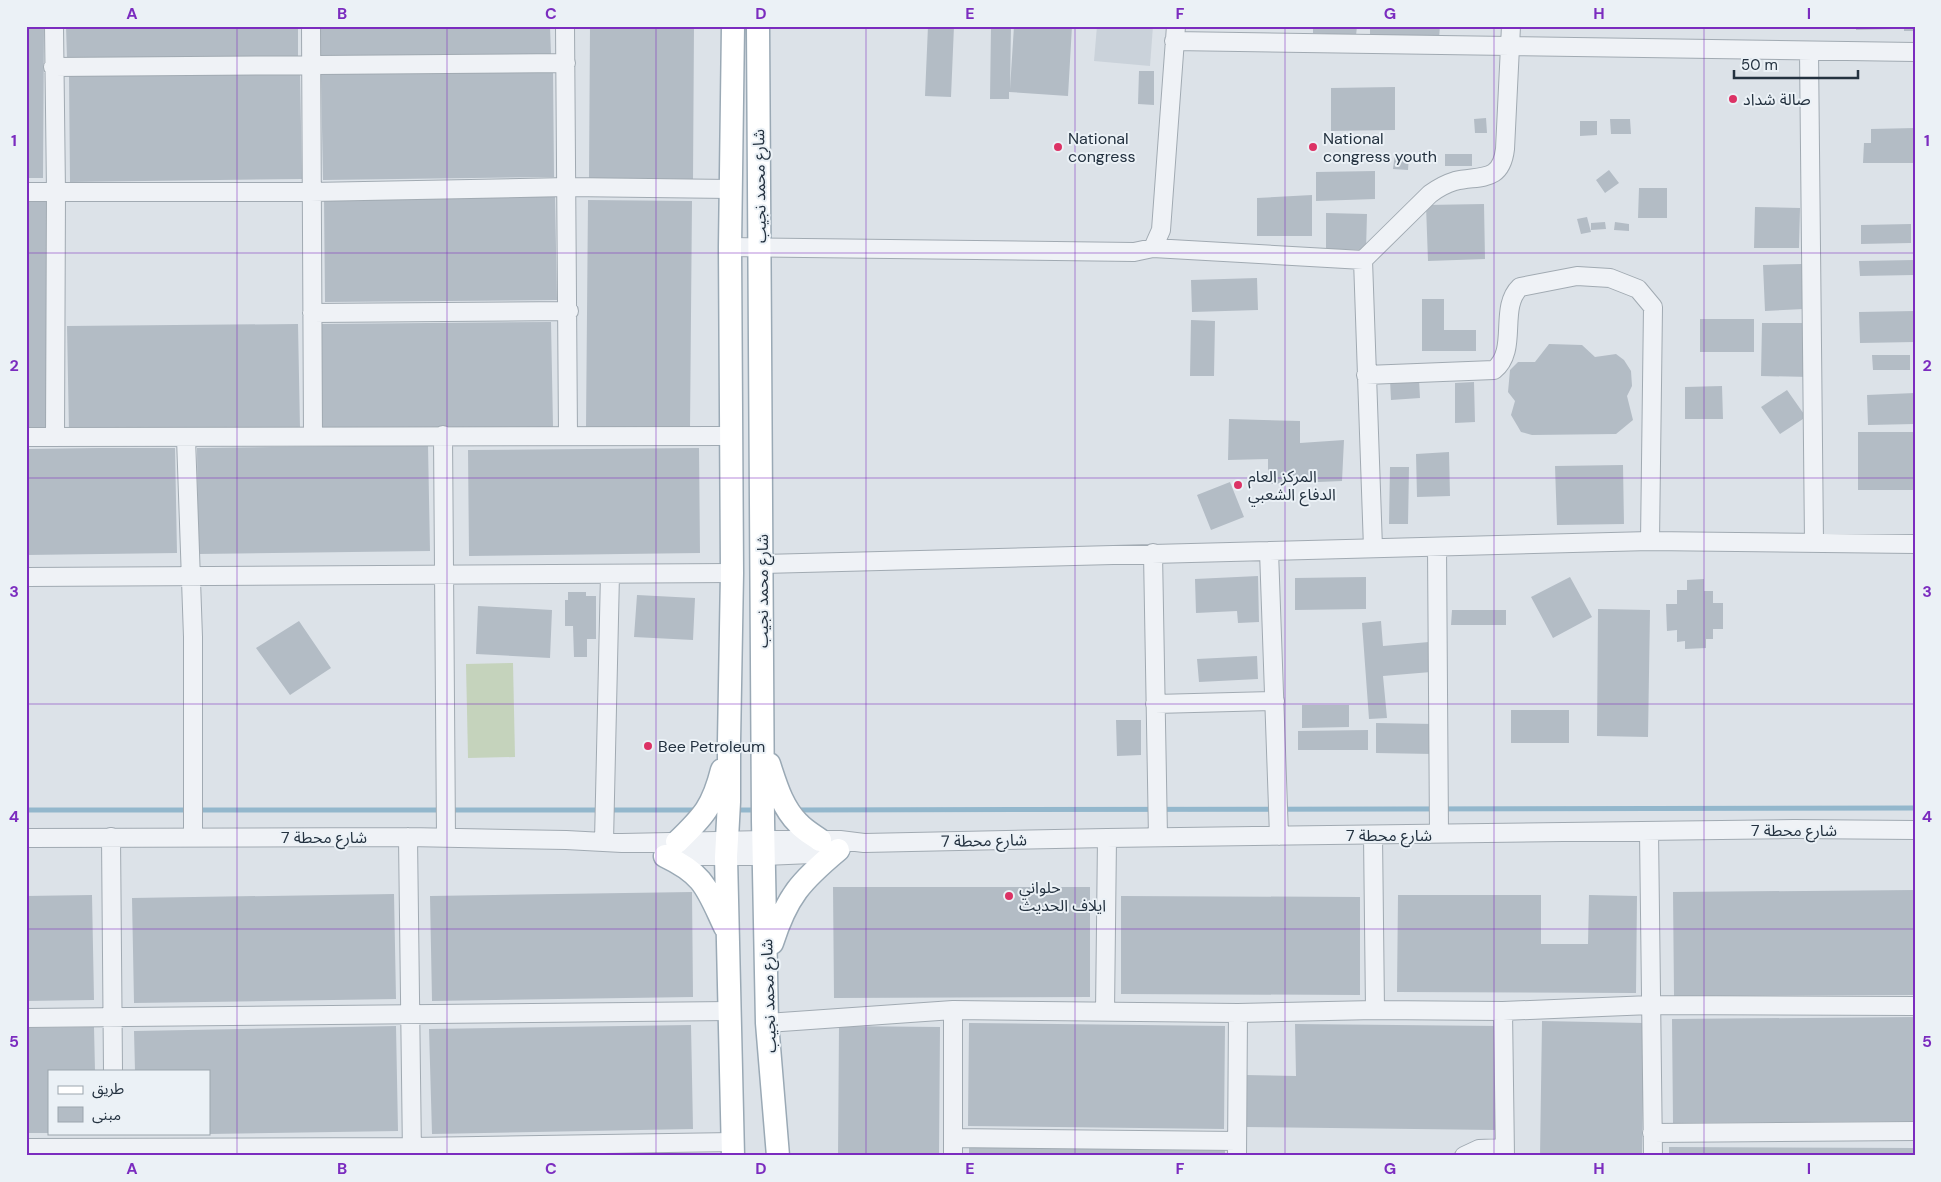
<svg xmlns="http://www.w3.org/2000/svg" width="1941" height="1182" font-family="'DM Sans','Noto Sans Arabic',sans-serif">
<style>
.built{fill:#cad2da}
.grass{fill:#c5d3bc}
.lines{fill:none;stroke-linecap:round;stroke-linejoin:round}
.stream{stroke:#93b7cc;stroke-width:5}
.building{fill:#b3bcc5}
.minor-casing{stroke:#a1aab2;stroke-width:20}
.major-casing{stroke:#9aa9b5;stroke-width:25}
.minor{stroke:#eff2f6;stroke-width:18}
.major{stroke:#fff;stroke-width:22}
.grid{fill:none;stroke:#7b2cbf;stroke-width:1;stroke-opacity:0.55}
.poi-dot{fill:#dc3265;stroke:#ebf1f6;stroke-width:2}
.labels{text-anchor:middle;stroke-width:4;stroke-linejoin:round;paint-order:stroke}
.poi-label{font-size:16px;fill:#243240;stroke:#ebf1f6;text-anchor:start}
.street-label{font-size:16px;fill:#243240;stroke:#ebf1f6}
.neatline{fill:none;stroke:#7b2cbf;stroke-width:2}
.grid-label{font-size:16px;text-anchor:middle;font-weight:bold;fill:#7b2cbf}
</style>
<rect width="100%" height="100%" fill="#dce2e8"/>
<path class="built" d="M1097 26H1153L1150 66 1094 61Z"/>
<path class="grass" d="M513 663 515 757 468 758 466 664Z"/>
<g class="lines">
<path class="stream" d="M26 810H698
M734 810H758
M794 810 1915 808"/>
</g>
<path class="building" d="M26 26H44L43 178H26Z
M66 26H298V57L67 59Z
M319 26H550L551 54 319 57Z
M590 26H694L693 179 589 178Z
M928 26H954L951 97 925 96Z
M991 26H1011L1010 89 1014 26H1072L1068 96 1009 92V99H990Z
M1313 26H1357L1356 36 1313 33Z
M1370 26H1440L1439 38 1370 36Z
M1856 26H1892L1894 29 1856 30Z
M1904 26H1915V31H1904Z
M553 71 554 177 323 180 321 74Z
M1139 71H1154V105L1138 104Z
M300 73 302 179 70 182 69 76Z
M1395 87V130L1331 131V88Z
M1486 118 1487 133H1475L1474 119Z
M1610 119H1630L1631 134H1611Z
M1580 121H1597V135L1580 136Z
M1915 128V163H1863L1864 143H1871V129Z
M1395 154 1409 156 1408 170 1393 169Z
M1445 154H1472V166H1445Z
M1609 170 1619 183 1605 193 1596 180Z
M1375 171V199L1316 201V172Z
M1639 188H1667V218H1638Z
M555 194 557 300 325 302 324 197Z
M1312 195V236H1257V198Z
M26 200H50L49 428H26Z
M588 200 692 201 690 429 586 428Z
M1484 204 1485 259 1428 261 1426 205Z
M1755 207 1800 208 1799 248H1754Z
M1326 213 1367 214 1366 250 1326 249Z
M1587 217 1591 232 1581 234 1577 219Z
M1605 222 1606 229 1591 230V223Z
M1615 222 1629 224V231L1614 230Z
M1911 224V243L1861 244V225Z
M1914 260V275L1860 276 1859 261Z
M1802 264 1804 309 1765 311 1763 265Z
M1257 278 1258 310 1192 312 1191 280Z
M1422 299H1444V330H1476V351H1422Z
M1915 311V342L1860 343 1859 312Z
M1700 319H1754V352H1700Z
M1191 320 1215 321 1214 376H1190Z
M551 322 553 427 321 430 320 324Z
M1762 323H1810L1809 377 1761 376Z
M298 324 300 429 69 432 67 326Z
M1549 344 1582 345 1595 357 1616 354 1624 360 1631 371 1632 386 1627 396 1633 420 1616 434 1532 435 1521 432 1511 415 1515 401 1508 392 1510 370 1518 362H1535Z
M1872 355H1910V370H1873Z
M1419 379 1420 398 1391 400 1390 380Z
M1474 382 1475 422 1455 423V383Z
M1722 386 1723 419H1685V387Z
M1787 390 1806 417 1780 434 1761 407Z
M1915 393V424L1868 425 1867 395Z
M1229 419 1300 421V443L1344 440 1342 481 1268 484V459L1228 460Z
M1858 432H1915V490H1858Z
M428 445 430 551 198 554 197 448Z
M99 448H175L177 553 26 555V449Z
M699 448 700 553 469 556 468 450Z
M1449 452 1450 496 1417 497 1416 454Z
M1623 465 1624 524 1557 525 1555 466Z
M1390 467H1409L1408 524H1389Z
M1230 482 1244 517 1211 530 1197 495Z
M1258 576 1259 622 1238 623 1237 611 1196 613 1195 579Z
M1366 577V609L1295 610V578Z
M1570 577 1592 617 1553 638 1531 597Z
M1704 579V591H1713V603H1723V629H1713V639H1706V648L1685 649V641L1677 642V630L1667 631 1666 604H1677V590H1687V580Z
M568 592H586V596H596V639H587V657H574L573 626H565V600H568Z
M637 595 695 598 693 640 634 637Z
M478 606 552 610 550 658 476 654Z
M1598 609 1650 610 1648 737 1597 736Z
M1452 610H1506V625H1451Z
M299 621 331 668 290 695 256 648Z
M1381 621 1383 646 1429 642 1431 672 1383 676 1387 718 1369 719 1362 623Z
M1257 656 1258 679 1199 682 1197 659Z
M1302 705H1349V727L1302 728Z
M1511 710H1569V743H1511Z
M1116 720H1141V755L1117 756Z
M1376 723 1434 724 1433 754 1376 753Z
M1368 730V750H1298V731Z
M833 887H1090V997L834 998Z
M1915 890V995L1674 996 1673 892Z
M692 892 693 997 432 1001 430 896Z
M394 894 396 999 134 1003 132 898Z
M92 895 94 1000 26 1001V896Z
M1398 895H1541V944H1588L1589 895 1637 896 1636 993 1397 992Z
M1121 896 1360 897V995L1121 994Z
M1915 1017V1121L1673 1123 1672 1019Z
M1542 1021 1644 1023 1642 1156H1540Z
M969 1023 1225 1026 1224 1129 968 1126Z
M1295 1024 1498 1026 1497 1130 1245 1127 1246 1075 1296 1076Z
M691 1025 693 1129 432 1134 429 1029Z
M396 1026 398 1131 209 1134V1071H135L134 1031Z
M839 1026 940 1027 939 1156H838Z
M94 1027 95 1071H49V1133H26V1028Z
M136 1133H153V1135H136Z
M969 1147 1225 1150V1156H969Z
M1669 1147 1915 1148V1156H1669Z"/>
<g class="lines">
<g class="minor-casing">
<path id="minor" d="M54 26 56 193 55 437
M311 26 313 436
M565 26 568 435
M1174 41 1915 52
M1809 51 1814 542
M53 67 566 63
M26 192H311L568 187 730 189
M730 247 1134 252 1153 248 1161 230 1176 26
M1153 248 1363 260 1430 194C1438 188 1445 184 1455 181 1480 175 1501 183 1505 149L1511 26
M1363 260 1373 548
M312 313 569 311
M1366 375 1494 370C1519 350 1498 308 1520 287L1577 276 1610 278 1638 289 1653 307 1650 541
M443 435 446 837
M26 437 733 436
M186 438 193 637V836
M1437 547 1439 834
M1153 553 1158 837
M763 564 1269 551
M26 577 732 573
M1155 704 1275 701
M1649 832 1653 1156
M1373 835 1375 1010
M1279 836 1269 551 1650 541 1915 544
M111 837 113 1071
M408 837 412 1156
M26 838 408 837 566 840 622 843 764 840H840L864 843 1107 838 1794 829 1915 830
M604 841 610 574
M665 856H764L812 854 841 849
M953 1010V1156
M1503 1011 1505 1156
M1105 1012 1107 838
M26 1018 730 1011
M767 1023 953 1010 1238 1013 1375 1010 1503 1011 1651 1005 1915 1006
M1652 1133 1915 1131
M953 1138 1237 1141
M26 1148 412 1147 733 1142
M1237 1156 1238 1013
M1464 1156 1479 1149 1504 1148"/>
</g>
<g class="major-casing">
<path id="major" d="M733 26 730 247 732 573 729 742V802L726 857 733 1156
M758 26 763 821 767 1023 778 1156
M769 764C776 785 782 807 798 823 804 830 813 835 820 840
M677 842C704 816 713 806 722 770
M665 856C705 875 707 889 725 927
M772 943C787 896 801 881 838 850"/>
</g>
<use href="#minor" class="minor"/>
<use href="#major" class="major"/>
</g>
<path class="grid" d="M237 26V1156M447 26V1156M656 26V1156M866 26V1156M1075 26V1156M1285 26V1156M1494 26V1156M1704 26V1156M26 253H1915M26 478H1915M26 704H1915M26 929H1915"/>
<g class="poi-dot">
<circle cx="1733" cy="99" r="5"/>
<circle cx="1058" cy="147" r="5"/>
<circle cx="1313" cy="147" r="5"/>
<circle cx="1238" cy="485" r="5"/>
<circle cx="648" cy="746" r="5"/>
<circle cx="1009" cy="896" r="5"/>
</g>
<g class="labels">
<g class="poi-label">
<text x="1743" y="105">صالة شداد</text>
<text x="1068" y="144">National<tspan x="1068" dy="18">congress</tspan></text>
<text x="1323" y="144">National<tspan x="1323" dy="18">congress youth</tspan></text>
<text x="1248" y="482">المركز العام<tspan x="1248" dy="18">الدفاع الشعبي</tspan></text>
<text x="658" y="752">Bee Petroleum</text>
<text x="1019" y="893">حلواني<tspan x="1019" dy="18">ايلاف الحديث</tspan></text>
</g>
<g class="street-label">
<text transform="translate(759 186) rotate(-91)" y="6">شارع محمد نجيب</text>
<text transform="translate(762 591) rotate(-90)" y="6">شارع محمد نجيب</text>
<text x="1794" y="836">شارع محطة 7</text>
<text x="1389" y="841">شارع محطة 7</text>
<text x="324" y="843">شارع محطة 7</text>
<text transform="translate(984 840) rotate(-1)" y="6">شارع محطة 7</text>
<text transform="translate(768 996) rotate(-92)" y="6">شارع محمد نجيب</text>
</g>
</g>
<rect width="1941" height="1182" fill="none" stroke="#ebf1f6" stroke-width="55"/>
<rect x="48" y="1070" width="162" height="65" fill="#ebf1f6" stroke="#9ba5ad"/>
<rect x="58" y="1086" width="25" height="8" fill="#ffffff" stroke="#9ba5ad"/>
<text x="92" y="1094" font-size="15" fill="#243240">طريق</text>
<rect x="58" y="1107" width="25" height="15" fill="#b3bcc5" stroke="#9ba5ad"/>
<text x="92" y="1120" font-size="15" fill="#243240">مبنى</text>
<path d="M1734 70v8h124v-8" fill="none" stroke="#243240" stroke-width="2.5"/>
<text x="1741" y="70" font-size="15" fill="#243240" stroke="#ebf1f6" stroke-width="4" paint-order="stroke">50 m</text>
<rect x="28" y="28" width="1886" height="1126" class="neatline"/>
<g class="grid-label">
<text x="132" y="19">A</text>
<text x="342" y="19">B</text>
<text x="551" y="19">C</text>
<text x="761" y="19">D</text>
<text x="970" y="19">E</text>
<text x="1180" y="19">F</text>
<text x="1390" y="19">G</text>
<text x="1599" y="19">H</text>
<text x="1809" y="19">I</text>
<text x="14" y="146">1</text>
<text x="1927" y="146">1</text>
<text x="14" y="371">2</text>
<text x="1927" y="371">2</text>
<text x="14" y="597">3</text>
<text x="1927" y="597">3</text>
<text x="14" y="822">4</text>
<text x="1927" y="822">4</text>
<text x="14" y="1047">5</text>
<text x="1927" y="1047">5</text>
<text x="132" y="1174">A</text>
<text x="342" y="1174">B</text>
<text x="551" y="1174">C</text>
<text x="761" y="1174">D</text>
<text x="970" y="1174">E</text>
<text x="1180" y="1174">F</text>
<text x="1390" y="1174">G</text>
<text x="1599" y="1174">H</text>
<text x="1809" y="1174">I</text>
</g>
</svg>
